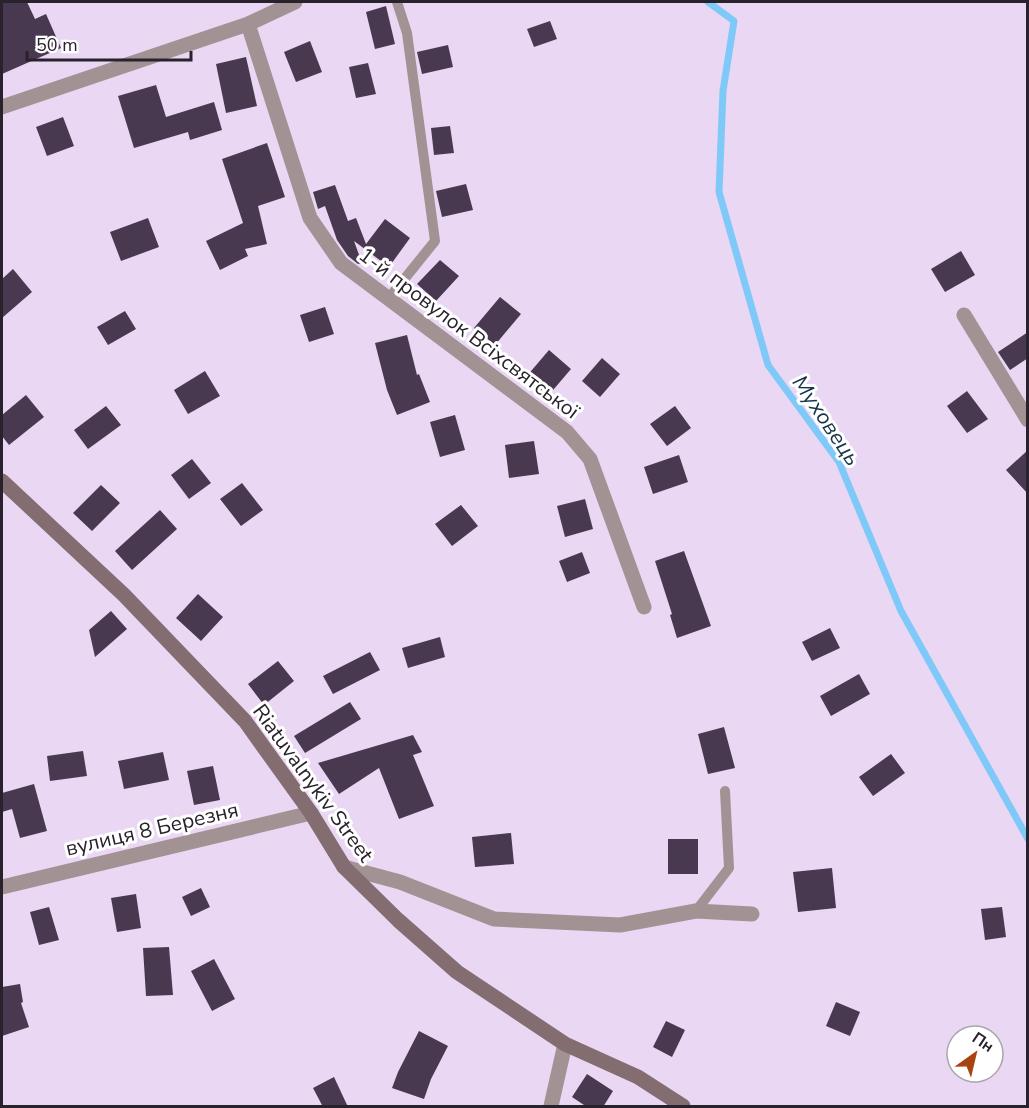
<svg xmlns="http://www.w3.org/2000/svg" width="1029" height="1108" font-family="'Nunito Sans',sans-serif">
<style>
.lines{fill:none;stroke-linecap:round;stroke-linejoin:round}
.stream{stroke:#7fc9f8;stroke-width:7}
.building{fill:#483950}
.lane{stroke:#a29294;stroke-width:10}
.street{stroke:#a29294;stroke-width:15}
.secondary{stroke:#846d71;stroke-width:15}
.labels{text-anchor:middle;stroke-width:6;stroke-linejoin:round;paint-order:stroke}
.street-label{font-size:21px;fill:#29222c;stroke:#fff}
.water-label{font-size:22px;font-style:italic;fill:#143549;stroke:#fff}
</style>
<rect width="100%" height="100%" fill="#e9d7f3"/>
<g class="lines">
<path class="stream" d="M708 2 734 21 723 91 719 192 768 365 839 462 901 611 1028 839"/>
</g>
<path class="building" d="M2 2H27L35 19 46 14 61 48 2 74Z
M386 6 395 44 375 49 366 12Z
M550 21 557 39 534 47 527 29Z
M310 41 322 72 296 82 284 52Z
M448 45 453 67 422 74 417 52Z
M246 57 257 106 226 113 216 64Z
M368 63 376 94 356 98 349 67Z
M156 85 166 117 214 102 222 130 190 140 188 132 134 148 118 96Z
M63 117 74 146 47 156 36 127Z
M450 126 454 153 434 155 431 128Z
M267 143 285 197 258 206 267 244 245 249 248 256 220 270 206 241 243 223 222 159Z
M466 184 473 210 442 217 436 191Z
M335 185 348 221 356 218 366 244 385 219 410 238 389 267 354 241 362 263 358 264 348 256 337 240 325 206 318 209 313 192Z
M148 218 159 247 121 261 110 232Z
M961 251 975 275 945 292 931 269Z
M440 260 459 276 436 301 417 284Z
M13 269 32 292 2 318V279Z
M500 297 521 314 495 345 474 328Z
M325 307 334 334 309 342 300 315Z
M125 311 136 329 108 345 97 327Z
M1028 332V358L1010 370 998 352Z
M407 335 417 375 419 374 430 402 397 415 387 390 375 343Z
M549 350 571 369 548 396 526 377Z
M602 358 620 374 600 397 582 381Z
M205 371 220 396 188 414 174 390Z
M967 391 988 419 967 433 947 406Z
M26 395 44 417 9 445 2 436V415Z
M106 406 121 425 88 449 74 430Z
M675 406 691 428 667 446 650 424Z
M455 415 465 450 440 457 430 422Z
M534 441 539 474 509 478 505 445Z
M1028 450V494L1006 470Z
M679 455 688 482 653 494 644 467Z
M192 459 211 483 189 499 171 475Z
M242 483 263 510 241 526 220 499Z
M101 485 120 503 92 531 73 513Z
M585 499 593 529 565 537 557 506Z
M461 505 478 526 452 546 435 524Z
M160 510 177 529 132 570 115 551Z
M684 551 711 626 677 638 670 615 672 614 655 561Z
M582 552 590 573 567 582 559 561Z
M198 594 223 617 201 641 176 618Z
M111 611 127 629 95 657 89 630Z
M830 628 840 648 812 661 802 642Z
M440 637 445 657 408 668 402 648Z
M370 652 380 670 333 694 323 676Z
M278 661 294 681 264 705 248 684Z
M859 674 870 694 831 716 820 696Z
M350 702 361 719 305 753 294 736Z
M724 727 735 768 708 774 698 734Z
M413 735 422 752 413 755 434 806 399 819 379 768 339 794 318 763Z
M83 751 87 776 50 781 47 756Z
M163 752 169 780 124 789 118 761Z
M891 754 905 773 873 796 859 777Z
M213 766 220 800 194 805 187 771Z
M34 784 47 831 20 838 12 809 2 812V793Z
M511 833 514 864 475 867 472 837Z
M668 839H698V874H668Z
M832 868 836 908 798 912 793 872Z
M201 888 210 907 191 916 182 897Z
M136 894 141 928 117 932 111 898Z
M49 907 59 940 39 945 30 912Z
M1002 907 1006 937 985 940 981 909Z
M169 947 173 995 146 996 143 948Z
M214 959 235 999 212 1011 191 971Z
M20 984 23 1002 21 1003 29 1027 2 1036V987Z
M836 1002 860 1012 850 1036 826 1026Z
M666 1021 685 1030 672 1057 653 1047Z
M419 1031 448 1046 431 1079 424 1099 392 1088 398 1072Z
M587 1074 613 1091 603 1107H587L572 1097Z
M334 1077 348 1107H323L313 1088Z"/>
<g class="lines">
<path class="lane" d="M389 298 435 241 407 33 397 2
M696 911 729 868 725 791"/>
<path class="street" d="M248 24 310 218 341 263 567 432 590 459 644 607
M2 107 248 24 295 2
M964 315 1028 420
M344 867 400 882 494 919 620 925 696 911 752 914
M2 887 311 813
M551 1106 565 1044"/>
<path class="secondary" d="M2 481 124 595 245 721 311 813 344 867 398 920 457 972 565 1044 638 1077 683 1106"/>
</g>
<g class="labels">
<g class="street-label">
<text transform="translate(469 333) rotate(37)" y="7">1-й провулок Всіхсвятської</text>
<text transform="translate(313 783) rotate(54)" y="7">Riatuvalnykiv Street</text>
<text transform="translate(152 829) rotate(-13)" y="7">вулиця 8 Березня</text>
</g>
<g class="water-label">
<text transform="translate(827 420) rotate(56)" y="8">Муховець</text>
</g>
</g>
<rect width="1029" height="1108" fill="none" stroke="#29222c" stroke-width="6"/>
<g transform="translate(975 1054) rotate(34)"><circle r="28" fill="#ffffff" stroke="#a9a7ab" stroke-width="1.5"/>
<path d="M0-4.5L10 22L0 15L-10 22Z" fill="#a84412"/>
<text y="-9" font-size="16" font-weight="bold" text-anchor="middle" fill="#29222c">Пн</text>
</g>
<path d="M27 51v9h164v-9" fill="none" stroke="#29222c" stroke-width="3"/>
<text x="36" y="51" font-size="18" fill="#29222c" stroke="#ffffff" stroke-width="4.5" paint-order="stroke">50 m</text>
</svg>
